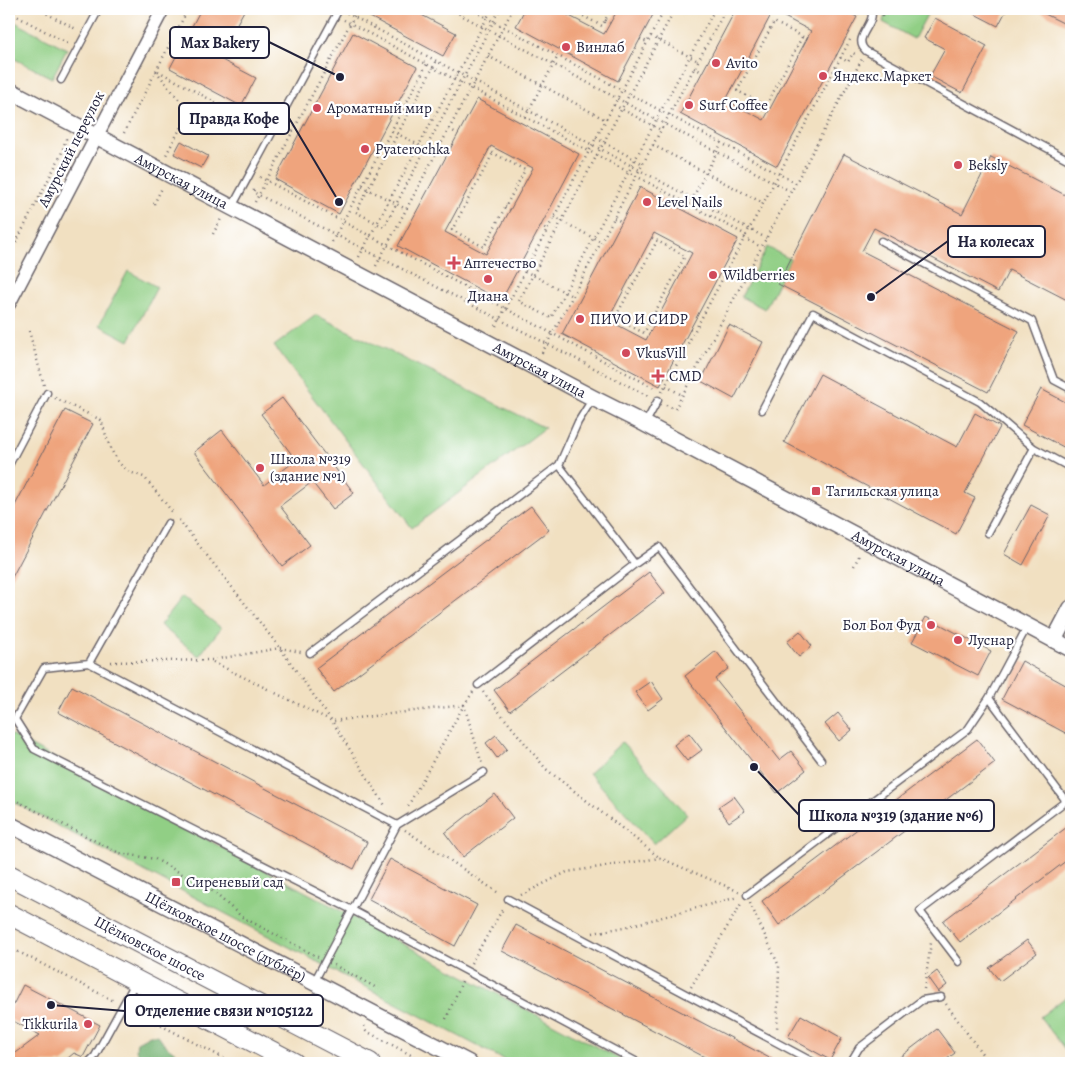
<svg xmlns="http://www.w3.org/2000/svg" width="1080" height="1072" font-family="Alegreya,serif">
<style>
.green{fill:#91cf85;stroke:#5a7860}
.forest{fill:#74b272;stroke:#4b6a56}
.building{fill:#efa47d;fill-rule:evenodd}
.lines{fill:none;stroke-linecap:round;stroke-linejoin:round}
.service-casing{stroke:#6a646a;stroke-width:9}
.minor-casing{stroke:#6a646a;stroke-width:15}
.tertiary-casing{stroke:#6a646a;stroke-width:18}
.primary-casing{stroke:#6a646a;stroke-width:22}
.path{stroke:#6a646a;stroke-width:2.5;stroke-dasharray:1 4;stroke-linecap:butt}
.service{stroke:#fff;stroke-width:6}
.minor{stroke:#fff;stroke-width:12}
.tertiary{stroke:#fff;stroke-width:15}
.primary{stroke:#fff;stroke-width:20}
.poi-dot{fill:#d1495b;stroke:#fff;stroke-width:2}
.labels{text-anchor:middle;stroke-width:4.5;stroke-linejoin:round;paint-order:stroke}
.poi-label{font-size:15px;fill:#22223b;stroke:#fff;text-anchor:start}
.street-label{font-size:15px;fill:#22223b;stroke:#fff}
.leader{fill:none;stroke:#22223b;stroke-width:2}
.callout-dot{fill:#22223b;stroke:#fff;stroke-width:2}
.callout{fill:#fff;stroke:#22223b;stroke-width:2}
.callout-label{font-size:16px;text-anchor:middle;font-weight:bold;fill:#22223b}
</style>
<rect width="100%" height="100%" fill="#fff"/>
<filter id="ink" filterUnits="userSpaceOnUse"><feTurbulence type="fractalNoise" baseFrequency=".02" numOctaves="2"/><feDisplacementMap in="SourceGraphic" scale="10" xChannelSelector="R" yChannelSelector="G"/><feConvolveMatrix kernelMatrix="1 2 1 2 8 2 1 2 1" color-interpolation-filters="sRGB"/></filter>
<filter id="wash" filterUnits="userSpaceOnUse"><feTurbulence type="fractalNoise" baseFrequency=".0096" numOctaves="4" result="noise"/><feDisplacementMap in="SourceGraphic" scale="20" xChannelSelector="R" yChannelSelector="G"/><feGaussianBlur stdDeviation="1.12" result="paint"/><feColorMatrix in="noise" values="0 0 0 0 0 0 0 0 0 0 0 0 0 0 0 0 0 1.4 0 .05"/><feComposite in="paint" operator="in"/></filter>
<g filter="url(#wash)">
<rect width="100%" height="100%" fill="#f1e0c1"/>
<path class="green" d="M885 9H925L929 11 914 39 883 22 885 15Z
M9 19 67 49 52 78 9 56Z
M767 247 790 259 765 309 741 297Z
M128 271 157 287 129 341 99 325Z
M316 315 545 428 412 528 274 346Z
M182 597 221 628 199 656 160 625Z
M9 734 627 1063H510L9 800Z
M622 742 687 814 654 844 589 773Z
M1071 993V1057L1040 1017Z"/>
<path class="forest" d="M150 1035H157C172 1054 180 1056 202 1063H143L136 1049 137 1042Z"/>
<g id="blocks">
<path class="building" d="M201 9H245L218 58 256 78 241 106 170 68Z
M355 9H410L456 33 443 56Z
M525 9H556L604 34 618 9H656L618 81 516 26Z
M736 9H841L857 17 777 166 680 114ZM773 11 811 31 764 120 726 100Z
M965 9H1007L998 26Z
M1035 9H1071V27Z
M935 18 987 46 962 93 930 76 945 49 924 38Z
M353 33 417 67 339 214 275 179Z
M477 99 579 154 501 301 398 246ZM491 146 533 168 486 254 445 232Z
M181 141 208 156 201 168 174 154Z
M844 154 962 214 991 157 1071 198V302L1009 270 998 292 874 228 862 251 1019 331 988 392 778 284Z
M640 187 738 239 660 386 562 334ZM654 233 692 253 646 340 608 320Z
M729 325 763 342 734 399 701 381Z
M820 374 957 447 975 413 1000 427 965 493 975 498 956 534 784 442Z
M1041 389 1071 405V451L1022 425Z
M282 398 354 493 333 509 312 482 280 506 310 545 282 566 194 452 222 430 264 485 296 460 261 414Z
M65 410 93 424 9 583V517Z
M1031 505 1050 515 1023 565 1004 554Z
M531 506 549 530 334 692 316 668Z
M649 572 665 593 510 711 494 690Z
M926 617 991 651 978 676 912 642Z
M800 631 812 646 799 657 787 642Z
M716 651 729 668 715 679 779 760 791 751 806 770 777 793 685 676Z
M1022 661 1071 688V736L1002 699Z
M651 681 663 699 648 710 635 692Z
M72 686 367 842 354 869 58 712Z
M838 713 852 730 839 741 825 724Z
M689 733 702 750 687 761 674 745Z
M496 735 507 749 497 758 486 743Z
M977 739 995 763 779 925 762 901Z
M495 794 513 818 463 857 445 833Z
M734 796 745 811 729 822 718 807Z
M1071 824V857L960 942 943 921Z
M390 859 477 905 455 946 369 899Z
M516 925 779 1063H716L502 951Z
M1027 940 1037 953 1000 981 989 968Z
M937 971 947 985 938 992 928 978Z
M23 985 100 1025 83 1057 74 1053 62 1063H9V1058L40 1035 9 1019V1013Z
M801 1015 842 1038 830 1060 788 1037Z
M937 1029 955 1053 942 1063H892Z"/>
</g>
</g>
<g filter="url(#ink)">
<use href="#blocks" fill-opacity="0" stroke="#6a646a" stroke-width="1"/>
<g class="lines">
<g class="service-casing">
<path id="service" d="M871 9C877 25 851 37 866 51L1071 161
M61 80 99 9
M232 207 339 9
M881 241 1032 321 1054 380 1071 389
M762 410 813 313 980 402 1034 448 1071 468
M645 424 658 400
M9 465 47 393
M988 533 1034 448
M635 564 659 547 821 760
M310 653 559 465 578 422 593 398
M89 663 168 523
M478 685 635 564 559 465
M397 825 89 663 44 668 15 719 34 749 352 910 639 1063
M747 895 968 729 989 698 1027 627
M508 899 815 1063
M959 962 920 911 1066 801 989 698
M314 982 397 825 484 772
M88 1063 95 1056 135 983
M850 1063 859 1048 922 1000 941 997"/>
</g>
<g class="minor-casing">
<path id="minor" d="M9 304 163 9"/>
</g>
<g class="tertiary-casing">
<g id="tertiary">
<path id="s1" d="M9 90 593 398 645 424 1071 649"/>
<path d="M1054 640 1071 608"/>
<path id="s2" d="M9 824 469 1063"/>
</g>
</g>
<g class="primary-casing">
<g id="primary">
<path id="s3" d="M9 875 370 1063"/>
<path d="M9 914 294 1063"/>
</g>
</g>
<path class="path" d="M38 9 76 29
M450 9 790 191
M471 9 487 18 492 9
M570 9 602 26 611 9
M675 9 519 301 551 318 715 9
M849 9 862 16
M9 12 69 44
M347 13 766 238
M883 16V9
M344 20 589 151 495 328
M605 20 610 23
M651 36 698 61
M640 39 647 42
M836 55 848 62 853 53 855 54
M488 56 606 120
M436 62 356 212 384 227 500 9
M694 68 702 72
M156 71 189 112 166 155
M158 71 244 118
M732 88 766 106 802 37
M737 91 774 22 807 39
M614 105 661 130
M525 117 558 56
M449 129 458 134
M392 131 436 154
M124 133 188 9
M596 138 643 164
M653 145 763 203
M488 150 493 153 525 170 484 247 452 230 493 153
M260 177 656 389
M796 183 779 174 851 38
M362 186 406 209
M254 190 253 192 650 397
M255 202 358 9
M154 204 162 188H163
M689 205 721 144
M505 207 510 210
M554 217 601 242
M614 218 622 222
M540 226 547 230
M213 234 221 219 219 218
M652 238 685 256 644 333 615 318 657 241
M744 238 761 247
M332 242 427 64
M9 256 61 155 66 139 65 136
M359 257 487 18 622 90 665 9
M376 266 513 9
M525 271 572 296
M29 331 44 385
M542 353C574 294 605 235 636 176L639 171 669 115 622 90 589 151 636 176 746 235 779 174 669 115 726 9
M666 386 682 395
M662 392 746 235
M55 398 101 420C107 437 111 459 127 470 132 474 139 474 145 478L174 514
M666 405 675 409 862 59
M179 520 280 648 332 721 386 807
M854 566 860 554
M111 662 212 660 280 648 301 652
M213 662 332 721 464 705 408 806
M473 692 464 705 482 764
M483 692 546 769 660 858
M9 797 119 853 155 859 211 890 242 917 318 957
M405 830 500 894
M521 895 567 872 660 858 740 892
M750 903 779 966 777 1031
M593 933 625 927 738 897
M9 947 114 1001
M471 963 504 907
M334 965 375 987
M691 987 741 904
M924 989 931 943
M946 1004 988 1062 987 1063
M130 1009 233 1063
M446 1019 463 979
M364 1026 366 1031 426 1063H435"/>
<use href="#service" class="service"/>
<use href="#minor" class="minor"/>
<use href="#tertiary" class="tertiary"/>
<use href="#primary" class="primary"/>
</g>
</g>
<g class="poi-dot">
<circle cx="566" cy="47" r="5"/>
<circle cx="716" cy="63" r="5"/>
<circle cx="823" cy="76" r="5"/>
<circle cx="689" cy="105" r="5"/>
<circle cx="317" cy="108" r="5"/>
<circle cx="365" cy="149" r="5"/>
<circle cx="958" cy="165" r="5"/>
<circle cx="647" cy="202" r="5"/>
<path d="M451.5 255.5h5v5h5v5h-5v5h-5v-5h-5v-5h5z"/>
<circle cx="713" cy="275" r="5"/>
<circle cx="488" cy="279" r="5"/>
<circle cx="580" cy="319" r="5"/>
<circle cx="626" cy="353" r="5"/>
<path d="M655.5 368.5h5v5h5v5h-5v5h-5v-5h-5v-5h5z"/>
<circle cx="260" cy="468" r="5"/>
<rect x="811" y="486" width="10" height="10" rx="2.5"/>
<circle cx="931" cy="625" r="5"/>
<circle cx="958" cy="640" r="5"/>
<rect x="171" y="877" width="10" height="10" rx="2.5"/>
<circle cx="88" cy="1024" r="5"/>
</g>
<g class="labels">
<g class="poi-label">
<text x="576" y="52">Винлаб</text>
<text x="726" y="68">Avito</text>
<text x="833" y="81">Яндекс.Маркет</text>
<text x="699" y="110">Surf Coffee</text>
<text x="327" y="113">Ароматный мир</text>
<text x="375" y="154">Pyaterochka</text>
<text x="968" y="170">Beksly</text>
<text x="657" y="207">Level Nails</text>
<text x="464" y="268">Аптечество</text>
<text x="723" y="280">Wildberries</text>
<text x="488" y="301" text-anchor="middle">Диана</text>
<text x="590" y="324">ПИVO И СИDР</text>
<text x="636" y="358">VkusVill</text>
<text x="669" y="381">CMD</text>
<text x="270" y="464">Школа №319<tspan x="270" dy="17">(здание №1)</tspan></text>
<text x="826" y="496">Тагильская улица</text>
<text x="921" y="630" text-anchor="end">Бол Бол Фуд</text>
<text x="968" y="645">Луснар</text>
<text x="186" y="887">Сиреневый сад</text>
<text x="78" y="1029" text-anchor="end">Tikkurila</text>
</g>
<g class="street-label">
<text transform="translate(71 149) rotate(-63)" y="5">Амурский переулок</text>
<text dy="5" stroke="none"><textPath href="#s1" startOffset="195">Амурская улица</textPath></text>
<text dy="5" stroke="none"><textPath href="#s1" startOffset="600">Амурская улица</textPath></text>
<text dy="5" stroke="none"><textPath href="#s1" startOffset="1005">Амурская улица</textPath></text>
<text dy="5" stroke="none"><textPath href="#s2" startOffset="244">Щёлковское шоссе (дублёр)</textPath></text>
<text dy="5" stroke="none"><textPath href="#s3" startOffset="159">Щёлковское шоссе</textPath></text>
</g>
</g>
<path class="leader" d="M340 77L269 42M339 202L289 118M871 297L948 241M754 767L799 815M51 1005L125 1011"/>
<g class="callout-dot">
<circle cx="340" cy="77" r="5"/>
<circle cx="339" cy="202" r="5"/>
<circle cx="871" cy="297" r="5"/>
<circle cx="754" cy="767" r="5"/>
<circle cx="51" cy="1005" r="5"/>
</g>
<g class="callout">
<rect x="170" y="27" width="99" height="31" rx="5"/>
<rect x="179" y="103" width="110" height="31" rx="5"/>
<rect x="948" y="226" width="97" height="31" rx="5"/>
<rect x="799" y="800" width="195" height="31" rx="5"/>
<rect x="125" y="995" width="198" height="31" rx="5"/>
</g>
<g class="callout-label">
<text x="220" y="48">Max Bakery</text>
<text x="234" y="124">Правда Кофе</text>
<text x="996" y="247">На колесах</text>
<text x="896" y="821">Школа №319 (здание №6)</text>
<text x="224" y="1016">Отделение связи №105122</text>
</g>
<rect width="1080" height="1072" fill="none" stroke="#fff" stroke-width="30"/>
</svg>
